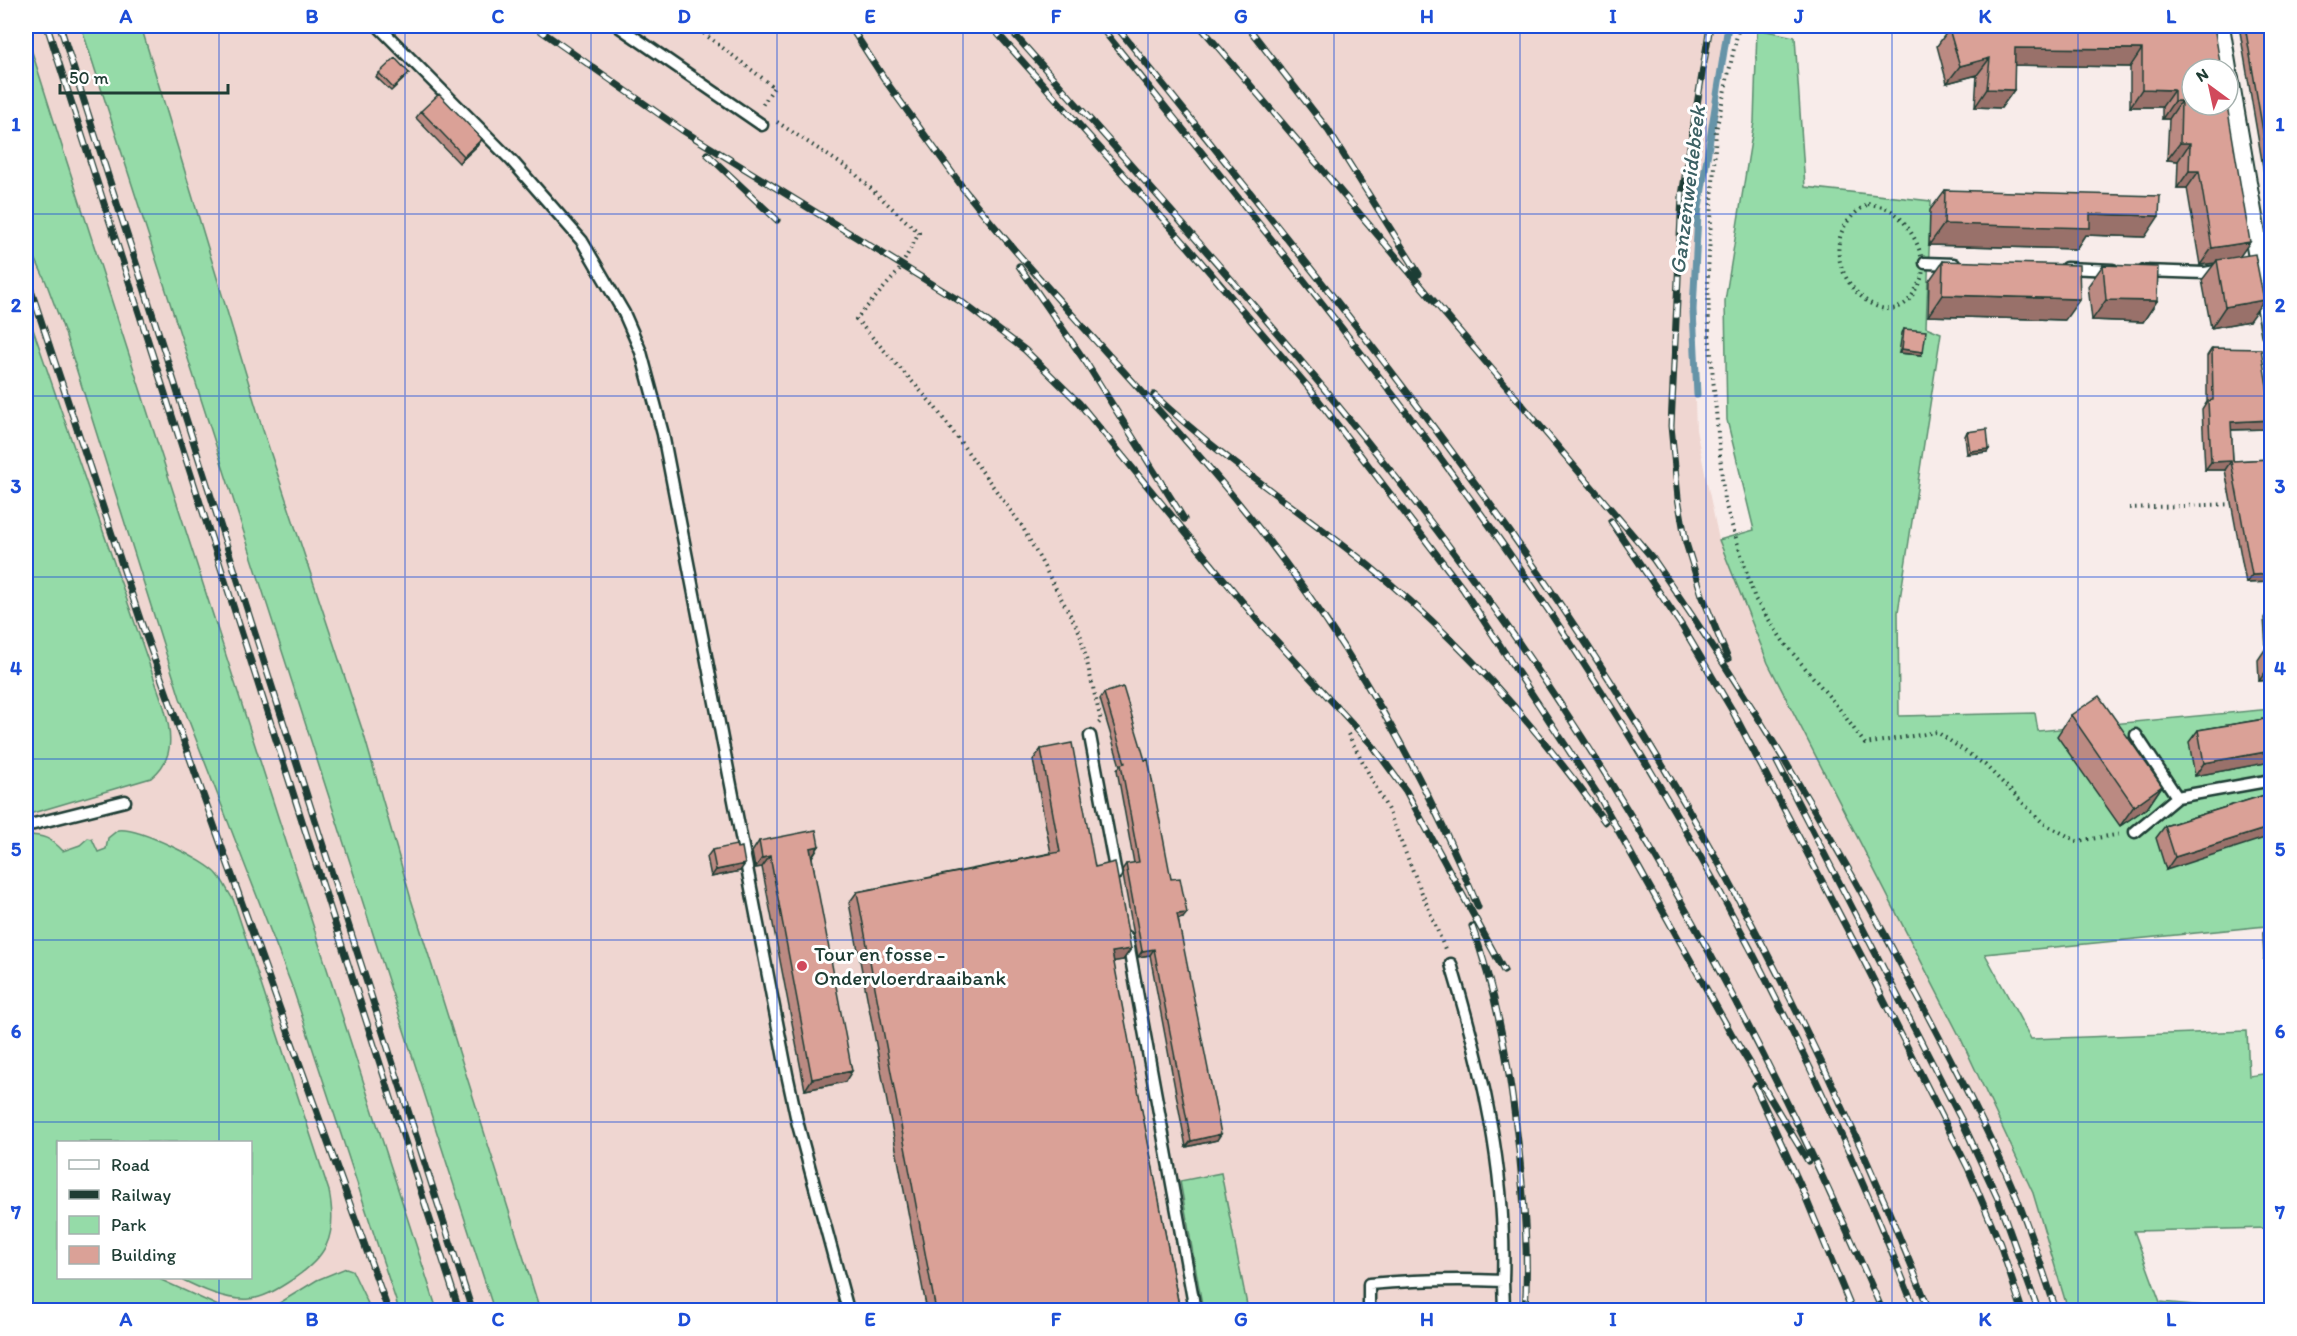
<svg xmlns="http://www.w3.org/2000/svg" width="2297" height="1336" font-family="Itim,sans-serif">
<style>
.built{fill:#efd6d1;fill-rule:evenodd}
.green{fill:#95dba8;stroke:#5a8c6e;stroke-width:1.5}
.lines{fill:none;stroke-linecap:round;stroke-linejoin:round}
.stream{stroke:#6694a8;stroke-width:7}
.lane-casing{stroke:#1f3d34;stroke-width:15}
.street-casing{stroke:#1f3d34;stroke-width:24}
.path{stroke:#1f3d34;stroke-width:4;stroke-dasharray:1.5 4.5;stroke-linecap:butt}
.lane{stroke:#fff;stroke-width:10}
.street{stroke:#fff;stroke-width:20}
.rail-casing{stroke:#1f3d34;stroke-width:7}
.rail{stroke:#fff;stroke-width:4.5;stroke-dasharray:14;stroke-linecap:butt}
.wall{fill:#bb8a82;stroke:#1f3d34;stroke-width:1.5}
.shaded-wall{fill:#99716a;stroke:#1f3d34;stroke-width:1.5}
.building{fill:#daa197;stroke:#1f3d34;stroke-width:1.5}
.grid{fill:none;stroke:#1d4ed8;stroke-width:1.5;stroke-opacity:0.55}
.poi-dot{fill:#d1495b;stroke:#fff;stroke-width:2}
.labels{text-anchor:middle;stroke-width:6;stroke-linejoin:round;paint-order:stroke}
.poi-label{font-size:21px;fill:#1f3d34;stroke:#fff;text-anchor:start}
.water-label{font-size:22px;font-style:italic;fill:#3c6164;stroke:#fff}
.neatline{fill:none;stroke:#1d4ed8;stroke-width:2}
.grid-label{font-size:20px;text-anchor:middle;font-weight:bold;fill:#1d4ed8}
</style>
<rect width="100%" height="100%" fill="#f8ecea"/>
<filter id="ink" filterUnits="userSpaceOnUse"><feTurbulence type="fractalNoise" baseFrequency=".0167" numOctaves="2"/><feDisplacementMap in="SourceGraphic" scale="12" xChannelSelector="R" yChannelSelector="G"/><feConvolveMatrix kernelMatrix="1 2 1 2 8 2 1 2 1" color-interpolation-filters="sRGB"/></filter>
<g filter="url(#ink)">
<path class="built" d="M26 26H1730L1710 134 1691 287 1696 430 1719 540 1768 663 1961 1039 2033 1193 2068 1310H26ZM58 1142H250V1278H58Z"/>
<path class="green" d="M81 26H141L262 427 364 735 411 899 540 1310H494Z
M1757 29 1795 37 1805 187 1931 201 1926 327 1941 333 1898 612 1899 716 2035 713 2038 731 2271 709 2272 876 2266 926 1985 954 2031 1039 2247 1031 2249 1076 2270 1073 2271 1088V1228L2134 1231 2160 1302 2217 1307 2219 1310H2068L2033 1193 1961 1039 1768 663 1719 540 1754 530 1727 420 1725 301 1754 122Z
M26 33 66 159 437 1310H399L293 989 180 698 65 333 46 282 26 238Z
M26 309 164 707C172 734 175 759 151 778L26 815Z
M118 830C137 827 206 860 218 875 224 882 228 892 233 899L329 1191C338 1237 327 1258 287 1283 276 1290 263 1298 249 1299 226 1301 199 1288 179 1278H250V1142H58V1278H157L227 1310H26V835C43 835 51 838 63 851L80 845 88 838 92 839 98 852 106 849 108 838Z
M1221 1173 1248 1310H1203L1180 1181Z
M346 1268 352 1270 371 1310H268L317 1280Z"/>
<g class="lines">
<path class="stream" d="M1697 395 1693 310 1698 214 1728 26"/>
<g class="lane-casing">
<path id="lane" d="M378 26 512 161 582 241 624 313 641 352 663 434 787 1074 797 1121 848 1310
M618 26 762 125
M1925 263 1954 264
M2066 268 2113 270
M2144 271 2205 273 2221 270
M2136 735 2177 797
M1090 736 1116 874
M26 826 125 801
M2135 832 2177 797 2272 780
M1127 937 1195 1310
M1451 964C1482 1066 1507 1173 1503 1281
M1369 1310V1284C1414 1280 1458 1279 1503 1281L1504 1310"/>
</g>
<g class="street-casing">
<path id="street" d="M2219 26 2226 69
M2228 78 2272 333"/>
</g>
<path class="path" d="M694 26 774 87 761 107
M1739 26 1716 130 1708 272 1709 333 1724 500 1755 599 1785 644 1838 707 1865 744 1937 732 1985 765 2043 823 2077 841 2122 834
M777 122 852 171 919 233 898 272 856 319 934 406 1022 526 1080 633 1101 721 1098 724
M1868 204C1874 205 1881 206 1886 208 1907 216 1931 260 1920 281 1915 290 1911 301 1901 306 1866 326 1800 243 1868 204Z
M2129 508 2235 504
M1348 734 1388 810 1445 949"/>
<use href="#lane" class="lane"/>
<use href="#street" class="street"/>
<g class="rail-casing">
<path id="rail" d="M47 26 459 1310
M60 26 472 1310
M534 26 682 130 963 303 1025 350 1079 403 1259 622 1373 746 1406 791 1504 971
M850 26 887 83 966 192
M991 26 1189 248 1309 388 1463 589 1600 798 1731 1033 1808 1161
M1007 26C1179 220 1355 411 1505 623 1656 836 1779 1070 1882 1310
M1100 26C1254 218 1411 407 1549 611 1696 829 1819 1065 1915 1310
M1116 26C1268 215 1424 403 1560 604 1709 825 1832 1063 1929 1310
M1200 26 1654 560C1752 701 1840 847 1919 999 1952 1062 1986 1125 2014 1191 2030 1230 2043 1270 2056 1310
M1247 26 1328 130 1419 274
M1710 26 1682 195 1671 426 1678 498 1686 543 1702 595 1728 659
M707 154 777 220
M962 187C1058 307 1170 414 1264 535 1352 648 1424 774 1478 907
M1019 266 1087 364 1184 519
M26 275 141 622 388 1310
M1154 395C1220 457 1297 508 1368 565 1458 638 1538 728 1605 822
M1611 521 1682 626 1732 710 1864 961 1968 1168 2000 1244 2022 1310
M1777 762 1961 1119 1998 1199 2038 1310
M1472 926C1499 999 1510 1073 1519 1150 1524 1203 1529 1257 1525 1310
M1755 1086 1803 1191 1852 1310"/>
</g>
<use href="#rail" class="rail"/>
</g>
<path class="wall" d="M2214 26 2240 256 2249 321 2211 328 2202 280 2215 263 2200 265 2187 188H2177L2178 161 2167 160 2169 119H2162V107H2130V67L2014 65V90L2001 108 1975 107 1977 75 1947 83 1937 46 1949 29Z
M2239 26H2271V214Z
M379 73H409L407 76 391 91 376 77Z
M421 111 482 139 477 146 459 163 416 118Z
M1945 190 2145 237 2085 235 2076 249 1929 245 1930 210Z
M1943 261 2065 320 1928 316 1929 281Z
M2103 265 2157 301 2143 322 2092 320 2088 286Z
M1904 329 1923 352 1921 355 1899 353 1902 333Z
M2212 348 2267 429 2231 430 2233 461 2271 459V582L2246 583 2225 470H2205L2202 409 2207 401V356Z
M1967 432 1989 449 1987 452 1967 454 1965 436Z
M2271 607V692L2269 680 2259 681 2258 660 2266 648 2264 618Z
M1104 693 1171 879 1183 918 1178 919 1217 1140 1186 1147 1150 955 1138 957 1122 870 1126 864 1134 863 1117 770 1120 766 1100 699Z
M2071 715 2162 786 2148 807 2120 826 2057 736Z
M2271 718V762L2195 776 2189 742 2198 730Z
M1041 749 1095 867 1131 949 1123 960 1113 961 1180 1311H927L849 903 857 892 1051 853 1033 760Z
M2271 793 2166 870 2156 838 2165 826Z
M759 841 819 846 812 857 845 1082 805 1090 762 867 755 868 752 852Z
M712 850 740 871 711 877 707 857Z
M2267 927 2271 959H2264L2263 933Z"/>
<path class="shaded-wall" d="M2015 48 2142 49 2130 67 2003 65Z
M1990 58 1977 75 1947 83 1960 66Z
M1987 89 2014 90 2001 108 1975 107Z
M2142 89 2174 90 2162 107H2130Z
M2174 101H2181L2169 119H2162Z
M482 139 477 146 459 163 464 156Z
M2180 143H2190L2178 161 2167 160Z
M2189 171H2199L2187 188H2177Z
M2090 214 2159 216 2145 237 2085 235 2076 249 1929 245 1944 224Z
M2250 242 2238 259 2217 260 2215 263 2200 265 2212 248Z
M1942 295 2080 299 2065 320 1928 316Z
M2106 300 2157 301 2143 322 2092 320Z
M2264 300 2249 321 2211 328 2225 307Z
M1902 349 1923 352 1921 355 1899 353Z
M2271 420V422L2267 429 2225 430 2231 422Z
M1989 449 1987 452 1967 454 1970 451Z
M2231 461 2225 470H2205L2211 462Z
M2271 574V582L2246 583 2252 575Z
M2268 668H2271V676L2269 680 2259 681Z
M2271 751V762L2195 776 2204 763Z
M2162 786 2148 807 2120 826 2134 806Z
M2271 827V836L2166 870 2175 857Z
M819 846 811 857 810 848Z
M770 856 762 867 755 868 762 858Z
M745 864 740 871 711 877 716 870Z
M1187 913 1183 918 1173 920 1177 914Z
M1131 949 1123 960 1104 963 1112 952Z
M1154 949 1150 955 1138 957 1142 951Z
M2268 953H2271V959H2264Z
M852 1071 845 1082 805 1090 812 1079Z
M1221 1134 1217 1140 1186 1147 1191 1141Z"/>
<path class="building" d="M1961 26H2214L2221 69H2192V105H2227L2250 242 2212 248 2199 171H2189L2190 143H2180L2181 101H2174V90L2142 89V49L2015 48 2014 90 1987 89 1990 58 1960 66 1949 29Z
M2245 26H2271V178Z
M395 58 409 73 393 88 379 73Z
M439 94 482 139 464 156 421 111Z
M1945 190 2160 196 2159 216 2090 214V228L1944 224Z
M2255 254 2264 300 2225 307 2217 260Z
M1943 261 2079 265 2080 299 1942 295Z
M2103 265 2158 267 2157 301 2106 300Z
M1904 329 1926 331 1923 352 1902 349Z
M2212 348 2261 349 2271 411V420L2231 422 2233 461 2271 459V574L2252 575 2231 461 2211 462 2208 401 2213 400Z
M1987 429 1989 449 1970 451 1967 432Z
M2267 647H2271V668H2268Z
M1123 687 1145 760 1148 759 1171 879 1180 878 1187 913 1177 914 1221 1134 1191 1141 1154 949 1142 951 1126 864 1139 862 1121 764 1125 763 1104 693Z
M2099 696 2162 786 2134 806 2071 715Z
M2271 718V751L2204 763 2198 730Z
M1072 743 1095 867 1115 862 1131 949 1112 952 1180 1311H936L857 892 1060 852 1041 749Z
M2271 793V827L2175 857 2165 826Z
M816 830 819 846 810 848 852 1071 812 1079 770 856 762 858 759 841Z
M736 845 737 848 742 847 745 864 716 870 712 850Z
M2271 926V953H2268L2267 927Z"/>
</g>
<path class="grid" d="M219 26V1142M405 26V1310M591 26V1310M777 26V1310M963 26V1310M1148 26V1310M1334 26V1310M1520 26V1310M1706 26V1310M1892 26V1310M2078 26V1310M26 214H2272M26 396H2272M26 577H2272M26 759H2272M26 940H2272M26 1122H2272M219 1278V1310"/>
<circle class="poi-dot" cx="802" cy="966" r="6"/>
<g class="labels">
<g class="poi-label">
<text x="814" y="961">Tour en fosse -<tspan x="814" dy="24">Ondervloerdraaibank</tspan></text>
</g>
<g class="water-label">
<text transform="translate(1687 190) rotate(-83)" y="8">Ganzenweidebeek</text>
</g>
</g>
<rect width="2297" height="1336" fill="none" stroke="#fff" stroke-width="66"/>
<rect x="57" y="1141" width="195" height="138" fill="#ffffff" stroke="#a5b1ae" stroke-width="1.5"/>
<rect x="69" y="1160" width="30" height="9" fill="#ffffff" stroke="#a5b1ae" stroke-width="1.5"/>
<text x="111" y="1171" font-size="18" fill="#1f3d34">Road</text>
<rect x="69" y="1190" width="30" height="9" fill="#1f3d34" stroke="#a5b1ae" stroke-width="1.5"/>
<text x="111" y="1201" font-size="18" fill="#1f3d34">Railway</text>
<rect x="69" y="1216" width="30" height="18" fill="#95dba8" stroke="#a5b1ae" stroke-width="1.5"/>
<text x="111" y="1231" font-size="18" fill="#1f3d34">Park</text>
<rect x="69" y="1246" width="30" height="18" fill="#daa197" stroke="#a5b1ae" stroke-width="1.5"/>
<text x="111" y="1261" font-size="18" fill="#1f3d34">Building</text>
<g transform="translate(2210 87) rotate(327)"><circle r="28" fill="#ffffff" stroke="#a5b1ae" stroke-width="1.5"/>
<path d="M0-4.5L10 22L0 15L-10 22Z" fill="#d1495b"/>
<text y="-9" font-size="16" font-weight="bold" text-anchor="middle" fill="#1f3d34">N</text>
</g>
<path d="M60 84v9h168v-9" fill="none" stroke="#1f3d34" stroke-width="3"/>
<text x="69" y="84" font-size="18" fill="#1f3d34" stroke="#ffffff" stroke-width="4.5" paint-order="stroke">50 m</text>
<rect x="33" y="33" width="2231" height="1270" class="neatline"/>
<g class="grid-label">
<text x="126" y="23">A</text>
<text x="312" y="23">B</text>
<text x="498" y="23">C</text>
<text x="684" y="23">D</text>
<text x="870" y="23">E</text>
<text x="1056" y="23">F</text>
<text x="1241" y="23">G</text>
<text x="1427" y="23">H</text>
<text x="1613" y="23">I</text>
<text x="1799" y="23">J</text>
<text x="1985" y="23">K</text>
<text x="2171" y="23">L</text>
<text x="16" y="131">1</text>
<text x="2280" y="131">1</text>
<text x="16" y="312">2</text>
<text x="2280" y="312">2</text>
<text x="16" y="493">3</text>
<text x="2280" y="493">3</text>
<text x="16" y="675">4</text>
<text x="2280" y="675">4</text>
<text x="16" y="856">5</text>
<text x="2280" y="856">5</text>
<text x="16" y="1038">6</text>
<text x="2280" y="1038">6</text>
<text x="16" y="1219">7</text>
<text x="2280" y="1219">7</text>
<text x="126" y="1326">A</text>
<text x="312" y="1326">B</text>
<text x="498" y="1326">C</text>
<text x="684" y="1326">D</text>
<text x="870" y="1326">E</text>
<text x="1056" y="1326">F</text>
<text x="1241" y="1326">G</text>
<text x="1427" y="1326">H</text>
<text x="1613" y="1326">I</text>
<text x="1799" y="1326">J</text>
<text x="1985" y="1326">K</text>
<text x="2171" y="1326">L</text>
</g>
</svg>
